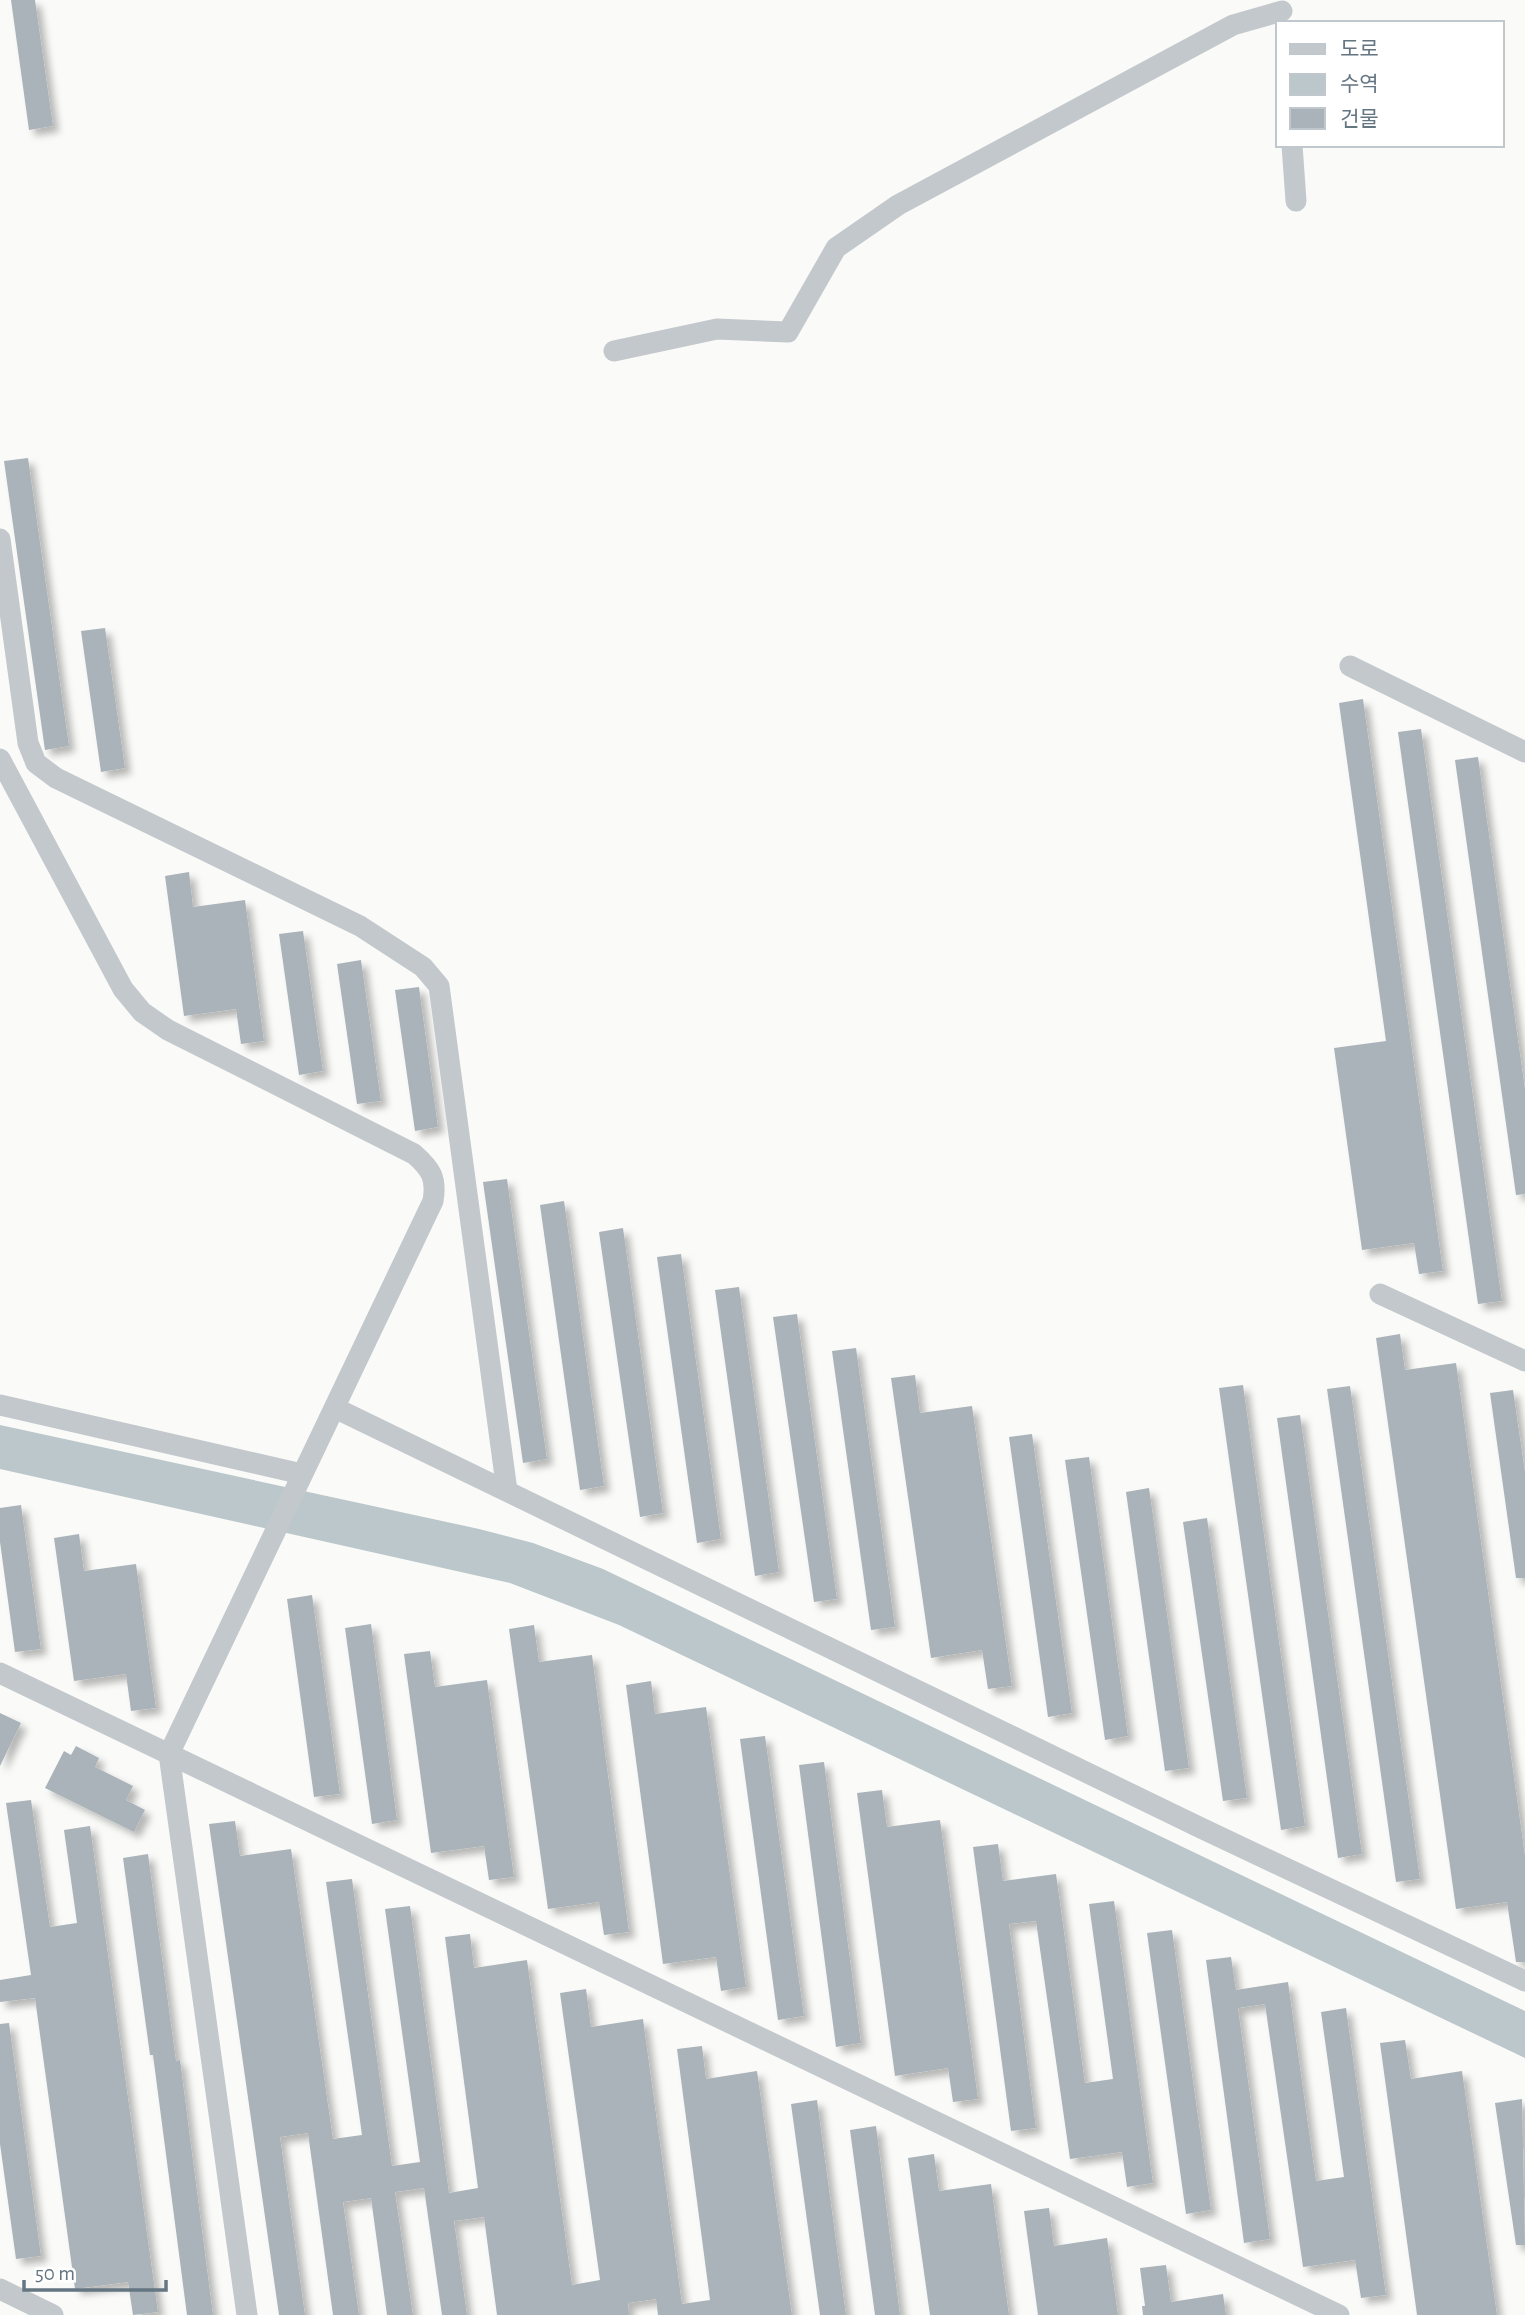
<svg xmlns="http://www.w3.org/2000/svg" width="1525" height="2315" font-family="'Alegreya Sans','Noto Sans KR',sans-serif">
<style>
.water{fill:#bbc7cb}
.building{fill:#aab3b9;filter:url(#shadow)}
.lines{fill:none;stroke-linecap:round;stroke-linejoin:round}
.minor{stroke:#c3c8cc;stroke-width:21}
</style>
<defs>
<filter id="shadow"><feDropShadow dx="6" dy="6" stdDeviation="3.5" flood-color="#0004"/></filter>
</defs>
<rect width="100%" height="100%" fill="#fafaf8"/>
<path class="water" d="M0 1425 479 1529 533 1543 603 1569 1525 2011V2058L619 1625 510 1583 0 1469Z"/>
<path class="building" d="M11 0H35L53 126 29 130Z
M28 458 69 746 45 750 4 461Z
M105 628 125 768 101 772 81 631Z
M1363 699 1443 1271 1419 1274 1414 1243 1362 1250 1334 1048 1386 1041 1339 703Z
M1421 729 1502 1301 1478 1304 1398 732Z
M1478 757 1525 1089V1194L1516 1195 1455 760Z
M189 872 193 907 245 900 264 1041 241 1044 236 1009 184 1016 165 876Z
M303 931 323 1071 299 1075 279 934Z
M361 960 381 1101 357 1104 337 964Z
M419 987 438 1127 415 1131 395 990Z
M507 1179 547 1459 523 1463 483 1182Z
M564 1201 604 1486 580 1490 540 1205Z
M623 1228 663 1513 640 1517 599 1232Z
M681 1254 721 1539 697 1543 657 1257Z
M739 1287 779 1572 755 1576 715 1290Z
M797 1314 837 1599 814 1602 773 1317Z
M1400 1334 1405 1370 1456 1363 1525 1856V1962H1516L1507 1902 1456 1909 1376 1338Z
M856 1348 895 1627 871 1630 832 1351Z
M915 1375 920 1413 972 1406 1012 1686 988 1689 982 1650 931 1658 891 1378Z
M1243 1385 1305 1826 1281 1830 1219 1388Z
M1350 1386 1420 1879 1396 1882 1327 1389Z
M1513 1390 1525 1472V1578H1516L1490 1393Z
M1300 1415 1362 1854 1338 1858 1277 1418Z
M1032 1434 1072 1713 1048 1717 1009 1437Z
M1089 1457 1128 1736 1105 1740 1065 1460Z
M1149 1488 1189 1768 1165 1771 1126 1492Z
M21 1505 41 1649 15 1652 0 1542V1508Z
M1207 1518 1247 1798 1223 1801 1183 1522Z
M79 1534 84 1571 136 1564 156 1708 131 1711 126 1674 74 1681 54 1538Z
M312 1595 340 1794 314 1797 287 1599Z
M371 1624 397 1820 372 1824 345 1628Z
M534 1625 539 1662 592 1655 629 1932 604 1935 599 1902 548 1909 509 1629Z
M430 1651 435 1687 487 1680 514 1877 489 1880 484 1846 431 1853 404 1654Z
M651 1681 655 1714 706 1707 746 1987 721 1991 716 1957 663 1964 626 1685Z
M0 1713 21 1723 0 1766Z
M765 1736 804 2016 778 2020 740 1739Z
M76 1746 99 1758 95 1767 133 1786 126 1800 145 1810 134 1832 45 1788 64 1751 71 1755Z
M824 1762 861 2043 836 2047 799 1765Z
M882 1790 887 1827 940 1820 978 2099 953 2102 948 2068 895 2076 857 1793Z
M31 1800 50 1927 77 1923 64 1830 90 1826 158 2312 133 2315 128 2282 75 2289 35 1998 0 2002V1980L31 1975 6 1803Z
M235 1821 240 1856 291 1849 333 2139 362 2135 326 1882 352 1879 392 2166 420 2162 385 1909 410 1906 449 2193 478 2188 445 1937 470 1934 474 1968 527 1960 572 2285 600 2280 560 1993 586 1989 591 2027 643 2019 682 2304 710 2300 677 2049 702 2046 706 2079 757 2071 792 2315H658L656 2299 628 2303 629 2315H497L484 2217 454 2221 467 2315H442L424 2188 395 2192 413 2315H387L371 2198 343 2202 359 2315H333L308 2133 280 2137 305 2315H279L209 1824Z
M998 1844 1003 1881 1056 1874 1085 2083 1113 2079 1089 1904 1114 1901 1153 2183 1127 2187 1122 2152 1070 2159 1036 1921 1009 1924 1036 2128 1011 2131 973 1847Z
M148 1854 176 2061 180 2060 213 2315H187L153 2055H150L123 1858Z
M1172 1930 1211 2210 1186 2214 1147 1933Z
M1231 1957 1236 1990 1288 1982 1316 2181 1344 2177 1321 2012 1346 2008 1386 2295 1361 2298 1355 2260 1303 2267 1265 2004 1238 2008 1270 2239 1244 2243 1206 1960Z
M9 2023 41 2256 16 2259 0 2144V2024Z
M1405 2040 1411 2079 1462 2071 1497 2315H1417L1380 2043Z
M1522 2099 1525 2245H1516L1495 2103Z
M817 2100 846 2315H820L791 2104Z
M876 2126 900 2315H875L850 2130Z
M934 2154 939 2191 991 2184 1009 2315H930L908 2158Z
M1049 2208 1054 2246 1107 2238 1118 2315H1038L1024 2211Z
M1166 2265 1171 2302 1223 2294 1226 2315H1143L1142 2306H1145L1140 2268Z"/>
<g class="lines">
<path class="minor" d="M1292 145 1296 201
M614 351 717 329 788 332 836 248 898 205 1233 25 1282 11
M0 539 28 743 36 763 56 778 360 926 423 967 439 986 507 1491
M1350 666 1525 752
M0 759 123 989 142 1012 168 1030 414 1154C431 1169 437 1178 433 1201L169 1754 247 2315
M1380 1294 1525 1361
M0 1405 302 1474
M335 1408 1201 1828 1525 1981
M0 1673 1339 2315
M0 2289 53 2315"/>
</g>
<rect x="1276" y="21" width="228" height="126" fill="#ffffff" stroke="#c1c8cd" stroke-width="2"/>
<rect x="1290" y="44" width="35" height="10" fill="#c3c8cc" stroke="#c1c8cd" stroke-width="2"/>
<text x="1340" y="56" font-size="21" fill="#657683">도로</text>
<rect x="1290" y="74" width="35" height="21" fill="#bbc7cb" stroke="#c1c8cd" stroke-width="2"/>
<text x="1340" y="91" font-size="21" fill="#657683">수역</text>
<rect x="1290" y="108" width="35" height="21" fill="#aab3b9" stroke="#c1c8cd" stroke-width="2"/>
<text x="1340" y="126" font-size="21" fill="#657683">건물</text>
<path d="M24 2280v10h142v-10" fill="none" stroke="#657683" stroke-width="3.5"/>
<text x="35" y="2280" font-size="21" fill="#657683" stroke="#ffffff" stroke-width="5" paint-order="stroke">50 m</text>
</svg>
